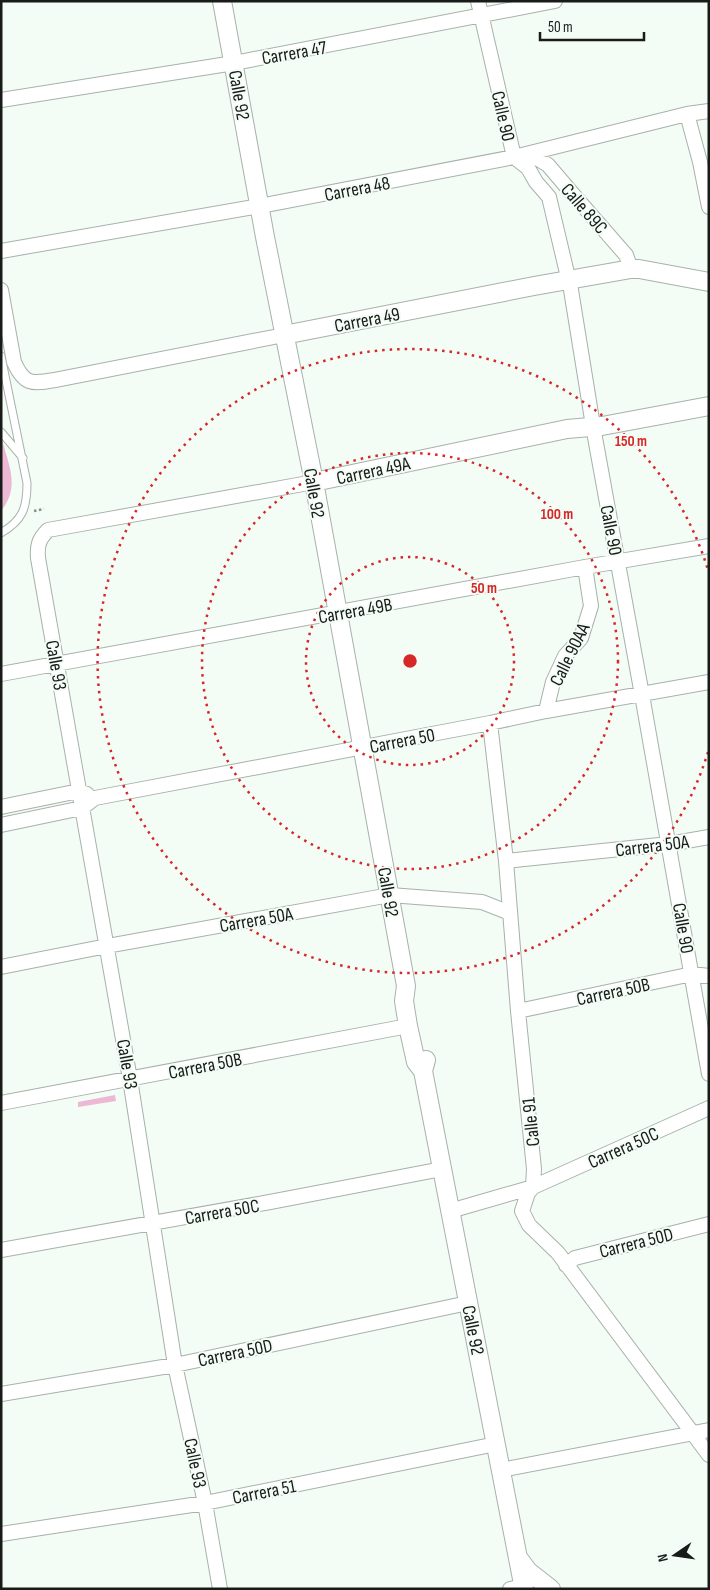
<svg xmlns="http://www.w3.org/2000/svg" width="710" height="1590" font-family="'Sofia Sans Condensed',sans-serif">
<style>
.park{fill:#ecb8d3}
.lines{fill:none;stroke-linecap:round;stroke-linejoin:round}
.service-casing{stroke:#a8b1aa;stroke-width:9}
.minor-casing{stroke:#a8b1aa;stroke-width:16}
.tertiary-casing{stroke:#a8b1aa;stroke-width:20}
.path{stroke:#898f8a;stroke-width:2.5;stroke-dasharray:2.5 2.5;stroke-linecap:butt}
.service{stroke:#fff;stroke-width:7}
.minor{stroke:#fff;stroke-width:14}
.tertiary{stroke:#fff;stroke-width:18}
.ring{fill:none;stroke:#d62828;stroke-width:2.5;stroke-dasharray:2.5 5}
.labels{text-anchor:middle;stroke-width:4;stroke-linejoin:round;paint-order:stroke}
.street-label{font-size:19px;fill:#181b18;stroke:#f3fcf5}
.centre{fill:#d62828;stroke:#f3fcf5;stroke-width:2.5}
.ring-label{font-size:15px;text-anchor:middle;font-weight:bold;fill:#d62828;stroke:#f3fcf5;stroke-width:4;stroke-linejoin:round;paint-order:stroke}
</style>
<rect width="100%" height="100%" fill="#f3fcf5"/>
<path class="park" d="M1 436C8 464 21 486 1 511Z
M115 1095 116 1101 78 1107V1102Z"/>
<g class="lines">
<g class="service-casing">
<path id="service" d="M1 356 27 483C27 508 23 520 1 533
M1 432 23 458"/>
</g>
<g class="minor-casing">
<path id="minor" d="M478 1 514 157 528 168 536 182 549 197 571 290 594 432 642 695 709 1074
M1 100 234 63 555 1
M687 114 700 162 709 207
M530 154 548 165 571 192 626 255 631 269
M1 251 260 206 514 157 687 114 709 111
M1 290 14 362C24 385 32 384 55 380L284 335
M1 674 585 567 709 546
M546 711 553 682 565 656 581 638 591 606 585 567
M490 723 506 861 518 1011 534 1169 533 1187 528 1193 522 1211 529 1225 558 1253 709 1455
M1 807 79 791 87 794
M1 825 82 808 95 798 490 723 546 711 709 682
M506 861 669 844 709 837
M1 967 107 946 390 895 482 902 510 913
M518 1011 692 974 709 976
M1 1103 408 1026
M450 1211 533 1187 709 1108
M1 1250 270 1202 442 1169
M566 1265 575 1258 709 1224
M1 1394 175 1365 468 1303
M501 1470 709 1430
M1 1534 205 1503 496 1444
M220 1589 205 1503 175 1365 130 1079 38 558C37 545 39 539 48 530L314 482
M510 1589 523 1586"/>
</g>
<g class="tertiary-casing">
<path id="tertiary" d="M222 1 265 237 314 482 406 986 404 1001 408 1026 416 1062 423 1071
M284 335 534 286 631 269H639L709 282
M314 482 567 429 602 426 709 406
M426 1060 423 1071 524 1589
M519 1559 528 1571 551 1589"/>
</g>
<path class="path" d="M34 511 44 509"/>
<use href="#service" class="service"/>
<use href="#minor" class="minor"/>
<use href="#tertiary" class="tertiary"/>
</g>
<g class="ring">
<circle cx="410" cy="661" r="104"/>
<circle cx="410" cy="661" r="208"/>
<path d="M708 752A312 312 0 1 1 708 570"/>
</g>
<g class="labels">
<g class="street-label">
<text transform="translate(294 52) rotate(-10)" y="7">Carrera 47</text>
<text transform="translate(240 95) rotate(80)" y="7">Calle 92</text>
<text transform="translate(504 116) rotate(77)" y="7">Calle 90</text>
<text transform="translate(357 188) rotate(-11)" y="7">Carrera 48</text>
<text transform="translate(585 208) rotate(49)" y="7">Calle 89C</text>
<text transform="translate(367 319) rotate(-11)" y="7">Carrera 49</text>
<text transform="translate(373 470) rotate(-12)" y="7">Carrera 49A</text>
<text transform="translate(315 493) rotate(80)" y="7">Calle 92</text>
<text transform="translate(612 530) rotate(79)" y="7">Calle 90</text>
<text transform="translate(355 610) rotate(-10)" y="7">Carrera 49B</text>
<text transform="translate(569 654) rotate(-64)" y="7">Calle 90AA</text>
<text transform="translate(57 665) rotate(80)" y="7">Calle 93</text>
<text transform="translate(402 740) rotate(-11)" y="7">Carrera 50</text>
<text transform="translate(652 845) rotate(-7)" y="7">Carrera 50A</text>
<text transform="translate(389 892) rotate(80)" y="7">Calle 92</text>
<text transform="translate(256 919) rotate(-10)" y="7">Carrera 50A</text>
<text transform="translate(684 928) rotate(80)" y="7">Calle 90</text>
<text transform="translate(613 991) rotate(-12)" y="7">Carrera 50B</text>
<text transform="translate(128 1064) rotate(80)" y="7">Calle 93</text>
<text transform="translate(205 1065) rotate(-11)" y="7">Carrera 50B</text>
<text transform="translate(530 1122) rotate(-96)" y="7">Calle 91</text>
<text transform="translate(623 1147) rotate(-24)" y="7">Carrera 50C</text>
<text transform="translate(222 1211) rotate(-10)" y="7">Carrera 50C</text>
<text transform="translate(636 1242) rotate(-14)" y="7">Carrera 50D</text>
<text transform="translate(474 1330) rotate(79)" y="7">Calle 92</text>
<text transform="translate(235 1352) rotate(-12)" y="7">Carrera 50D</text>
<text transform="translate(196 1463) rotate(78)" y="7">Calle 93</text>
<text transform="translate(264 1491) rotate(-11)" y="7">Carrera 51</text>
</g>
</g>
<circle cx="410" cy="661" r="8" class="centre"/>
<g class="ring-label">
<text x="631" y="446">150 m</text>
<text x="557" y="519">100 m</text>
<text x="484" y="593">50 m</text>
</g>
<rect width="710" height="1590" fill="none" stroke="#181b18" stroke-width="5"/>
<g transform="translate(675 1555) rotate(257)" stroke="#f3fcf5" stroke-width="4" paint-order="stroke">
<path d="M0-4L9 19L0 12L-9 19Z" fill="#181b18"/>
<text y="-8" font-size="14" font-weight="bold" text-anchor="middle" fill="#181b18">N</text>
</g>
<path d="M540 32v8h104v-8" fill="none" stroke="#181b18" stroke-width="2.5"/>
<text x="548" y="32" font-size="15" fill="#181b18" stroke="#f3fcf5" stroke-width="4" paint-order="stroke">50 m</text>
</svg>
